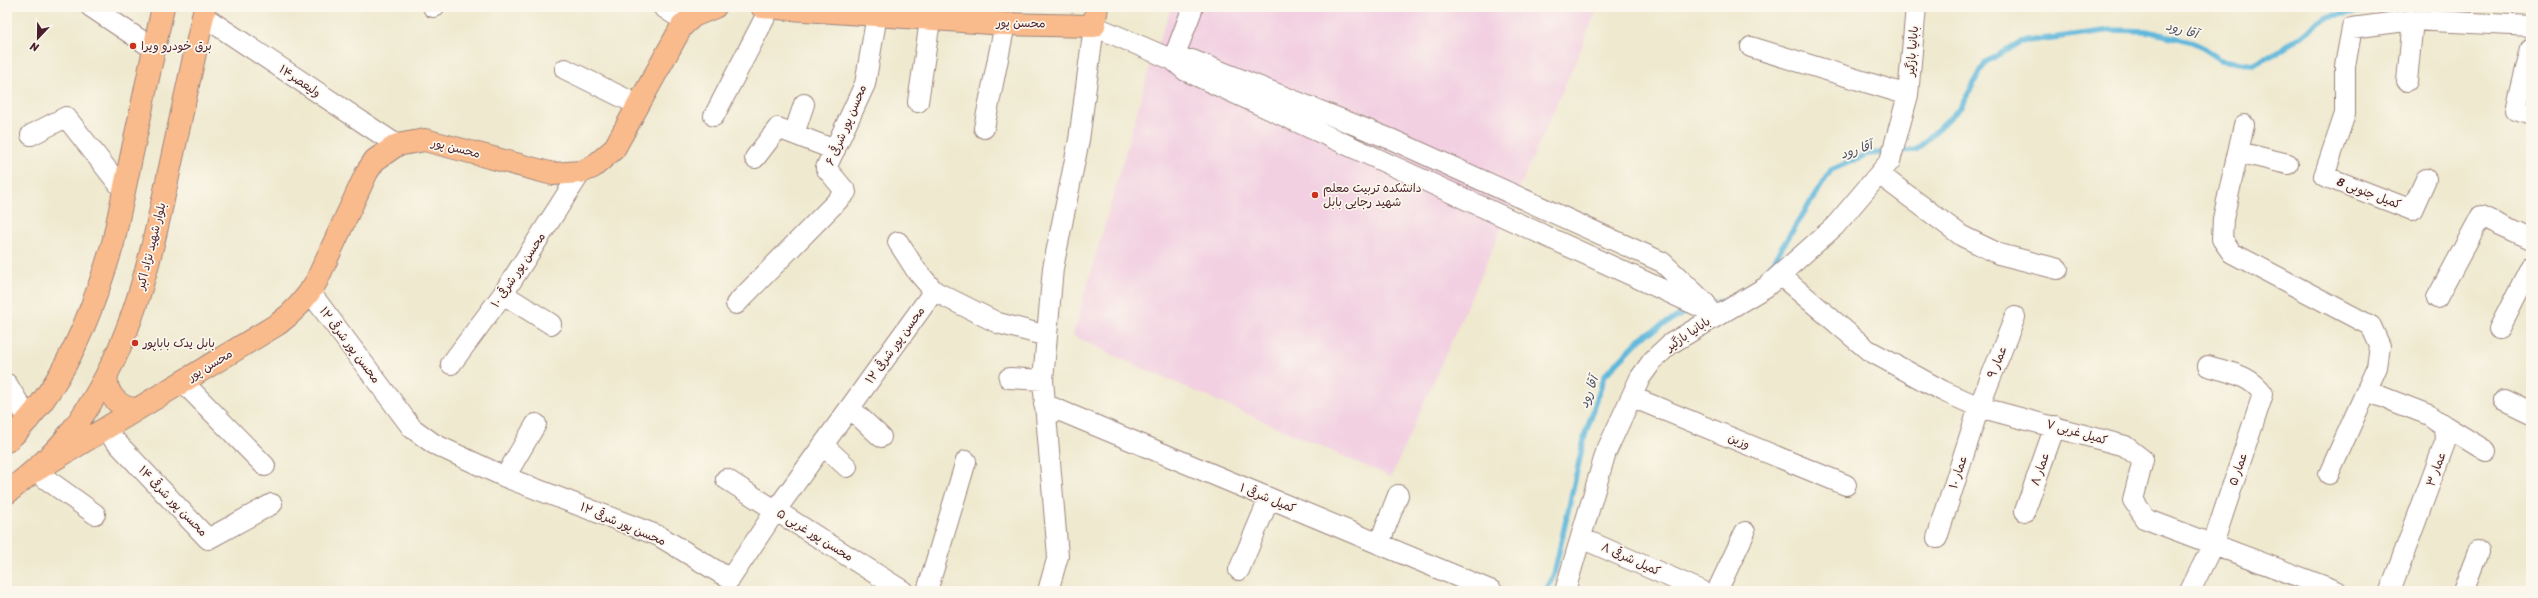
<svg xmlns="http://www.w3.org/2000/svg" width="2538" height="598" font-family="Sriracha,'Playpen Sans Arabic',sans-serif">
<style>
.built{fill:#f2cfe1}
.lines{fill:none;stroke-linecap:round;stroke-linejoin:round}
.stream{stroke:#5eb7db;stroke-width:5.5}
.minor-casing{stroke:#9c847d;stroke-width:22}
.major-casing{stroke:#9c847d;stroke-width:24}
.minor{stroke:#fff;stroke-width:20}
.major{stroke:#fabb8c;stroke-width:22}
.poi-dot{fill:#c8321e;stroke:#fbf7ec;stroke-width:1.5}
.labels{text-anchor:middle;stroke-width:3.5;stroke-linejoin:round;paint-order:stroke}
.street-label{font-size:12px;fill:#4a1f2b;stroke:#fbf7ec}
.poi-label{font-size:12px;fill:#4a1f2b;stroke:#fbf7ec;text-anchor:start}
.water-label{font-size:13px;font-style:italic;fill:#515469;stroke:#fbf7ec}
</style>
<rect width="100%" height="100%" fill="#fbf7ec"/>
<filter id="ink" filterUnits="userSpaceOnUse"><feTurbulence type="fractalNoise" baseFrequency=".025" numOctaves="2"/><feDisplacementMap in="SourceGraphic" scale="8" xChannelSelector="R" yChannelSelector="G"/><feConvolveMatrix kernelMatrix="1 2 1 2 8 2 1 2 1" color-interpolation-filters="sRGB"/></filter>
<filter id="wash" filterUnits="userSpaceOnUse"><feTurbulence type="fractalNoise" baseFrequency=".012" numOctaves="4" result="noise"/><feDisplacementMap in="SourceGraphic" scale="16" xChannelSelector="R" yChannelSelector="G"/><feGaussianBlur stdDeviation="0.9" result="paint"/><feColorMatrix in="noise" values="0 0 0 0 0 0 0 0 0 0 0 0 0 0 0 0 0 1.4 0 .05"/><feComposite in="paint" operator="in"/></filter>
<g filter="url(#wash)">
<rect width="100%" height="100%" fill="#efe9cf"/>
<path class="built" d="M1172 7H1598L1578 56 1391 477 1117 357 1073 335 1153 56Z"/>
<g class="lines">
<path class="stream" d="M1897 151 1916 150 1960 108 1986 62 2020 42 2112 30 2146 31 2194 42 2221 60 2253 65 2282 50 2326 17 2384 7
M1760 282 1831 170 1868 154 1889 152
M1709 304 1728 300
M1546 591 1554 574 1585 435 1605 375 1642 337 1693 308"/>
</g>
</g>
<g filter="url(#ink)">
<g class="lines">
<g class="minor-casing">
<path id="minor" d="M91 7 154 49
M433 7H434
M663 7 686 22
M203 16 397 145
M1751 47 1908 95
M2531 48 2516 110 2531 115
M1173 60 1193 7
M1179 60H1192L1393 140 1662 262 1706 304
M565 69 638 105
M2407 81 2413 20
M918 102 932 7
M714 116 770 8
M2244 125 2223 219 2222 239 2232 253 2371 326 2380 346 2377 367 2329 474
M984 128 1005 24
M794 134 804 104
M31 135 66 117 124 191
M2238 152 2288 164
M755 158 778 128 835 150
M1879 174 1962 236 1999 254 2058 269
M2426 179 2412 210 2324 176 2345 114V66L2352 28 2413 20 2531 26
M898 242 916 270 934 291 998 323 1047 336
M1780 275 1868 350 1943 391 1979 407 2125 446 2143 460 2133 500 2146 519 2337 591
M310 292 412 428 434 444 505 477 659 536 730 579 776 510 934 291
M503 294 551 324
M2437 298 2481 216 2531 239
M736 304 846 192 826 168 865 84 877 15
M2499 329 2531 266
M451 364 503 294 581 172
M1009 378 1043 380
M183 382 265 466
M7 384 29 420
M2367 391 2429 415 2445 426 2446 440 2390 591
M1632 397 1846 485
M2504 400 2531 413
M1044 404 1492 591
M850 408 881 437
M2445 426 2486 451
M104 429 208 539 272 504
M824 446 847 467
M35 471 95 514
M505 477 536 424
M726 479 903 591
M2025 511 2055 426
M1581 538 1702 591
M1937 538 1979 407 2015 317
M1379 544 1398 495
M1239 570 1269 499
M927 591 966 461
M1048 591 1058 556 1043 380 1053 268 1079 140 1094 26 1173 60 1186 71 1718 315
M1565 591 1606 452 1640 378 1653 360 1670 344 1766 287 1835 226 1890 161 1908 95 1916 7
M1717 591 1745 532
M2190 591 2213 544 2263 394C2251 375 2228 372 2208 366
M2463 591 2478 552"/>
</g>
<g class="major-casing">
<path id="major" d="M762 7 1005 24 1094 26 1097 7
M107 374C104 393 119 409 137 409
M7 441C63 391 92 313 113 243L163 7
M35 471 278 324C293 313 306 299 316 282L367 172 375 160 397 145 425 140 553 174 581 172 593 167 614 149 682 26 693 16 715 7
M7 493C30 474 52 457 70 433 130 355 149 266 169 172 181 117 193 62 205 7"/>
</g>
<use href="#minor" class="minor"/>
<use href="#major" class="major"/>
</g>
</g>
<g class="poi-dot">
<circle cx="133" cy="46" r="4"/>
<circle cx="1315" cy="195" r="4"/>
<circle cx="135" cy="343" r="4"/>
</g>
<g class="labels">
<g class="street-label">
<text transform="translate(1021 23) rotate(1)" y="4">محسن پور</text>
<text transform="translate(1912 51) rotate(-85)" y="4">بابانیا بازگیر</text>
<text transform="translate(300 81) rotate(34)" y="4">ولیعصر۱۴</text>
<text transform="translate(846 125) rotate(-67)" y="4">محسن پور شرقی ۶</text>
<text transform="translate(456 148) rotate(14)" y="4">محسن پور</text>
<text transform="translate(2369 193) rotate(21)" y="4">کمیل جنوبی 8</text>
<text transform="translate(151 246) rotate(-76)" y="4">بلوار شهید نژاد اکبر</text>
<text transform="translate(518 270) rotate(-56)" y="4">محسن پور شرقی ۱۰</text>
<text transform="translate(1688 334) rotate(-34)" y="4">بابانیا بازگیر</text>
<text transform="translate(350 345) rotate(53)" y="4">محسن پور شرقی ۱۲</text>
<text transform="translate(895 345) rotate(-54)" y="4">محسن پور شرقی ۱۲</text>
<text transform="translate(1997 362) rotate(-68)" y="4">عمار ۹</text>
<text transform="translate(210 365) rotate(-31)" y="4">محسن پور</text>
<text transform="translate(2077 432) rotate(16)" y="4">کمیل غربی ۷</text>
<text transform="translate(1739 441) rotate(22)" y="4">وزین</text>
<text transform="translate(2040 469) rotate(-71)" y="4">عمار ۸</text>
<text transform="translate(2238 469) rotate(-71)" y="4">عمار ۵</text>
<text transform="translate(2436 469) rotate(-70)" y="4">عمار ۳</text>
<text transform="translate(1958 472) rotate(-72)" y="4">عمار ۱۰</text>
<text transform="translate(1268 498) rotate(22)" y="4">کمیل شرقی ۱</text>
<text transform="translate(173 501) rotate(46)" y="4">محسن پور شرقی ۱۴</text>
<text transform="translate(623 524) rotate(23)" y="4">محسن پور شرقی ۱۲</text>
<text transform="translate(815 535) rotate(32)" y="4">محسن پور غربی ۵</text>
<text transform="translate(1631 559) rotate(24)" y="4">کمیل شرقی ۸</text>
</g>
<g class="poi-label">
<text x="141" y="50">برق خودرو ویرا</text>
<text x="1323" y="192">دانشکده تربیت معلم<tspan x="1323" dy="14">شهید رجایی بابل</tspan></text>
<text x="143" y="347">بابل یدک باباپور</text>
</g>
<g class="water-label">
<text transform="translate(2182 29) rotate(16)" y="5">آقا رود</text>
<text transform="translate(1856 149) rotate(-18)" y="5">آقا رود</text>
<text transform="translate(1588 392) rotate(-70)" y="5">آقا رود</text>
</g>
</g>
<rect width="2538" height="598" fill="none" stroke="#fbf7ec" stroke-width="24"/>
<g transform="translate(38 38) rotate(202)" stroke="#fbf7ec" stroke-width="3" paint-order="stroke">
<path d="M0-3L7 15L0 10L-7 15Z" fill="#4a1f2b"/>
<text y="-6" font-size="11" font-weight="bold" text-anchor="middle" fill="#4a1f2b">N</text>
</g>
</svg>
